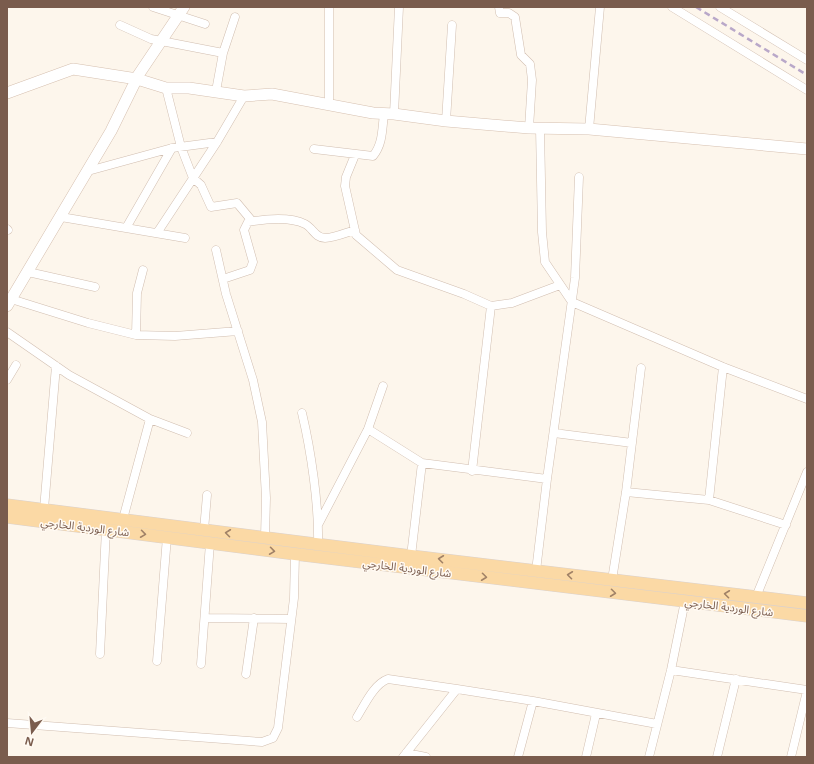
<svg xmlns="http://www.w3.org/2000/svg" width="814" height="764" font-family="'Open Sans','Noto Sans Arabic',sans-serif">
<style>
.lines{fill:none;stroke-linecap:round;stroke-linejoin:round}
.street-casing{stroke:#d1beb0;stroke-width:9}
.secondary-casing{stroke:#d6c0b0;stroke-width:12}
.primary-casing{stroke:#dad1cd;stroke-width:13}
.street{stroke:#fff;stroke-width:8}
.secondary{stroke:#fff;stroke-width:11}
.primary{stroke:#fbd9a5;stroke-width:12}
.rail{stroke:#b9a8c9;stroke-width:2.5;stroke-dasharray:6 4;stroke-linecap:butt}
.oneway{stroke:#a18267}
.labels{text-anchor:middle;stroke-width:3;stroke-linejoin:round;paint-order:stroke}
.street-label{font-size:11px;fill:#7a5c4d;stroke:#fffaf3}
</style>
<rect width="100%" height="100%" fill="#fdf6ec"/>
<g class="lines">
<g class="street-casing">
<path id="street" d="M153 7 205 24
M499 7 500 13H509L515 17 521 55 530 64 532 80 529 128
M672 7 807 90
M720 7 807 60
M120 25 151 39 223 53
M166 88 181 147 193 178 201 185 211 207 237 203 252 221
M216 91 223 53 235 17
M329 105V7
M394 114 399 7
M446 121 452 25
M540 128 542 232 545 262 572 302 723 367 807 399
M589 129 600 7
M314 149 373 156C383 144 382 129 384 114
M355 155 346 177 345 186 356 235 397 270 464 294 491 306 512 303 560 285
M88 171 172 148 217 142
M61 217 185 238
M126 228 172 148
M7 229 8 230
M157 233 217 142 244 96
M216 250 226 294 253 380 262 422 266 498 265 537
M28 272 95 287
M223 279 250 270 253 262 244 230 248 222C265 219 289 216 305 224 313 228 315 238 325 238 334 238 345 233 355 230
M11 299 88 323 136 335 175 336 238 331
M7 332 69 375 150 419 187 433
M136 335 137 293 143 270
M7 380 16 365
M302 413C311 451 319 505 318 544
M368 429 422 463 547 479
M554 433 632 443
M472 471 491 306
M626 492 709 500 786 525
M709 500 723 367
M44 509 56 366
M123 519 150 419
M318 525 368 429 383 386
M204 530 207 495
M411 556 422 463
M536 571 547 479 575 278 579 177
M612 580 626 492 641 368
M756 597 807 472
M205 618 291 619
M100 654 106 529
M157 661 167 537
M201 664 210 543
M671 670 807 690
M246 674 254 618
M357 717C365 704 374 684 388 679L457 689
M7 723 262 742 273 738 278 728 294 598 295 554
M406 753 426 757
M403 757 457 689 533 701 657 724
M518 757 533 701
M586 757 596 714
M649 757 671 670 685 601
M717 757 736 679
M791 757 807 691"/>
</g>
<g class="secondary-casing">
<path id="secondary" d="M7 93 73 69 137 79 166 88H189L244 96 272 94 373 113 394 114 446 121 529 128 589 129 807 149
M7 306 111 131 139 74 184 7"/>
</g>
<g class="primary-casing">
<path id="primary" d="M7 505 411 556 807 603
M7 517 295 554 807 616"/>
</g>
<use href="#street" class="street"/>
<use href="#secondary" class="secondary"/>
<use href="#primary" class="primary"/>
<path class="rail" d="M696 7 807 75"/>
</g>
<defs><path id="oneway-chevron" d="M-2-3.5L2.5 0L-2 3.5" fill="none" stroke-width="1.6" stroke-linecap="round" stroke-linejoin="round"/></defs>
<g class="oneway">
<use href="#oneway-chevron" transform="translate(228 533) rotate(-173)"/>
<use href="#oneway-chevron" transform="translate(143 534) rotate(8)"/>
<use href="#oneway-chevron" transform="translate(272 551) rotate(8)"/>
<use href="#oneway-chevron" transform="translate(441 559) rotate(-173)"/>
<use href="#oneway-chevron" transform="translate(570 575) rotate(-173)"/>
<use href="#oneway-chevron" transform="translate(484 577) rotate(7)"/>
<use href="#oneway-chevron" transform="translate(613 593) rotate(7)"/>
<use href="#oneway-chevron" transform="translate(727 594) rotate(-173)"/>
</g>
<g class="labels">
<g class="street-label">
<text transform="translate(85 527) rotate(7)" y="4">شارع الوردية الخارجي</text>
<text transform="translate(407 568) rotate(7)" y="4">شارع الوردية الخارجي</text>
<text transform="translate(729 607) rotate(7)" y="4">شارع الوردية الخارجي</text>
</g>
</g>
<rect width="814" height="764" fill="none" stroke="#7a5c4d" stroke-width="16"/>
<g transform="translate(32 732) rotate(196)" stroke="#fffaf3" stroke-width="3" paint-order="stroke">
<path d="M0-3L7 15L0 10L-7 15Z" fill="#7a5c4d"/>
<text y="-6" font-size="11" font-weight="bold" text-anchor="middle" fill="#7a5c4d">N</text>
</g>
</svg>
